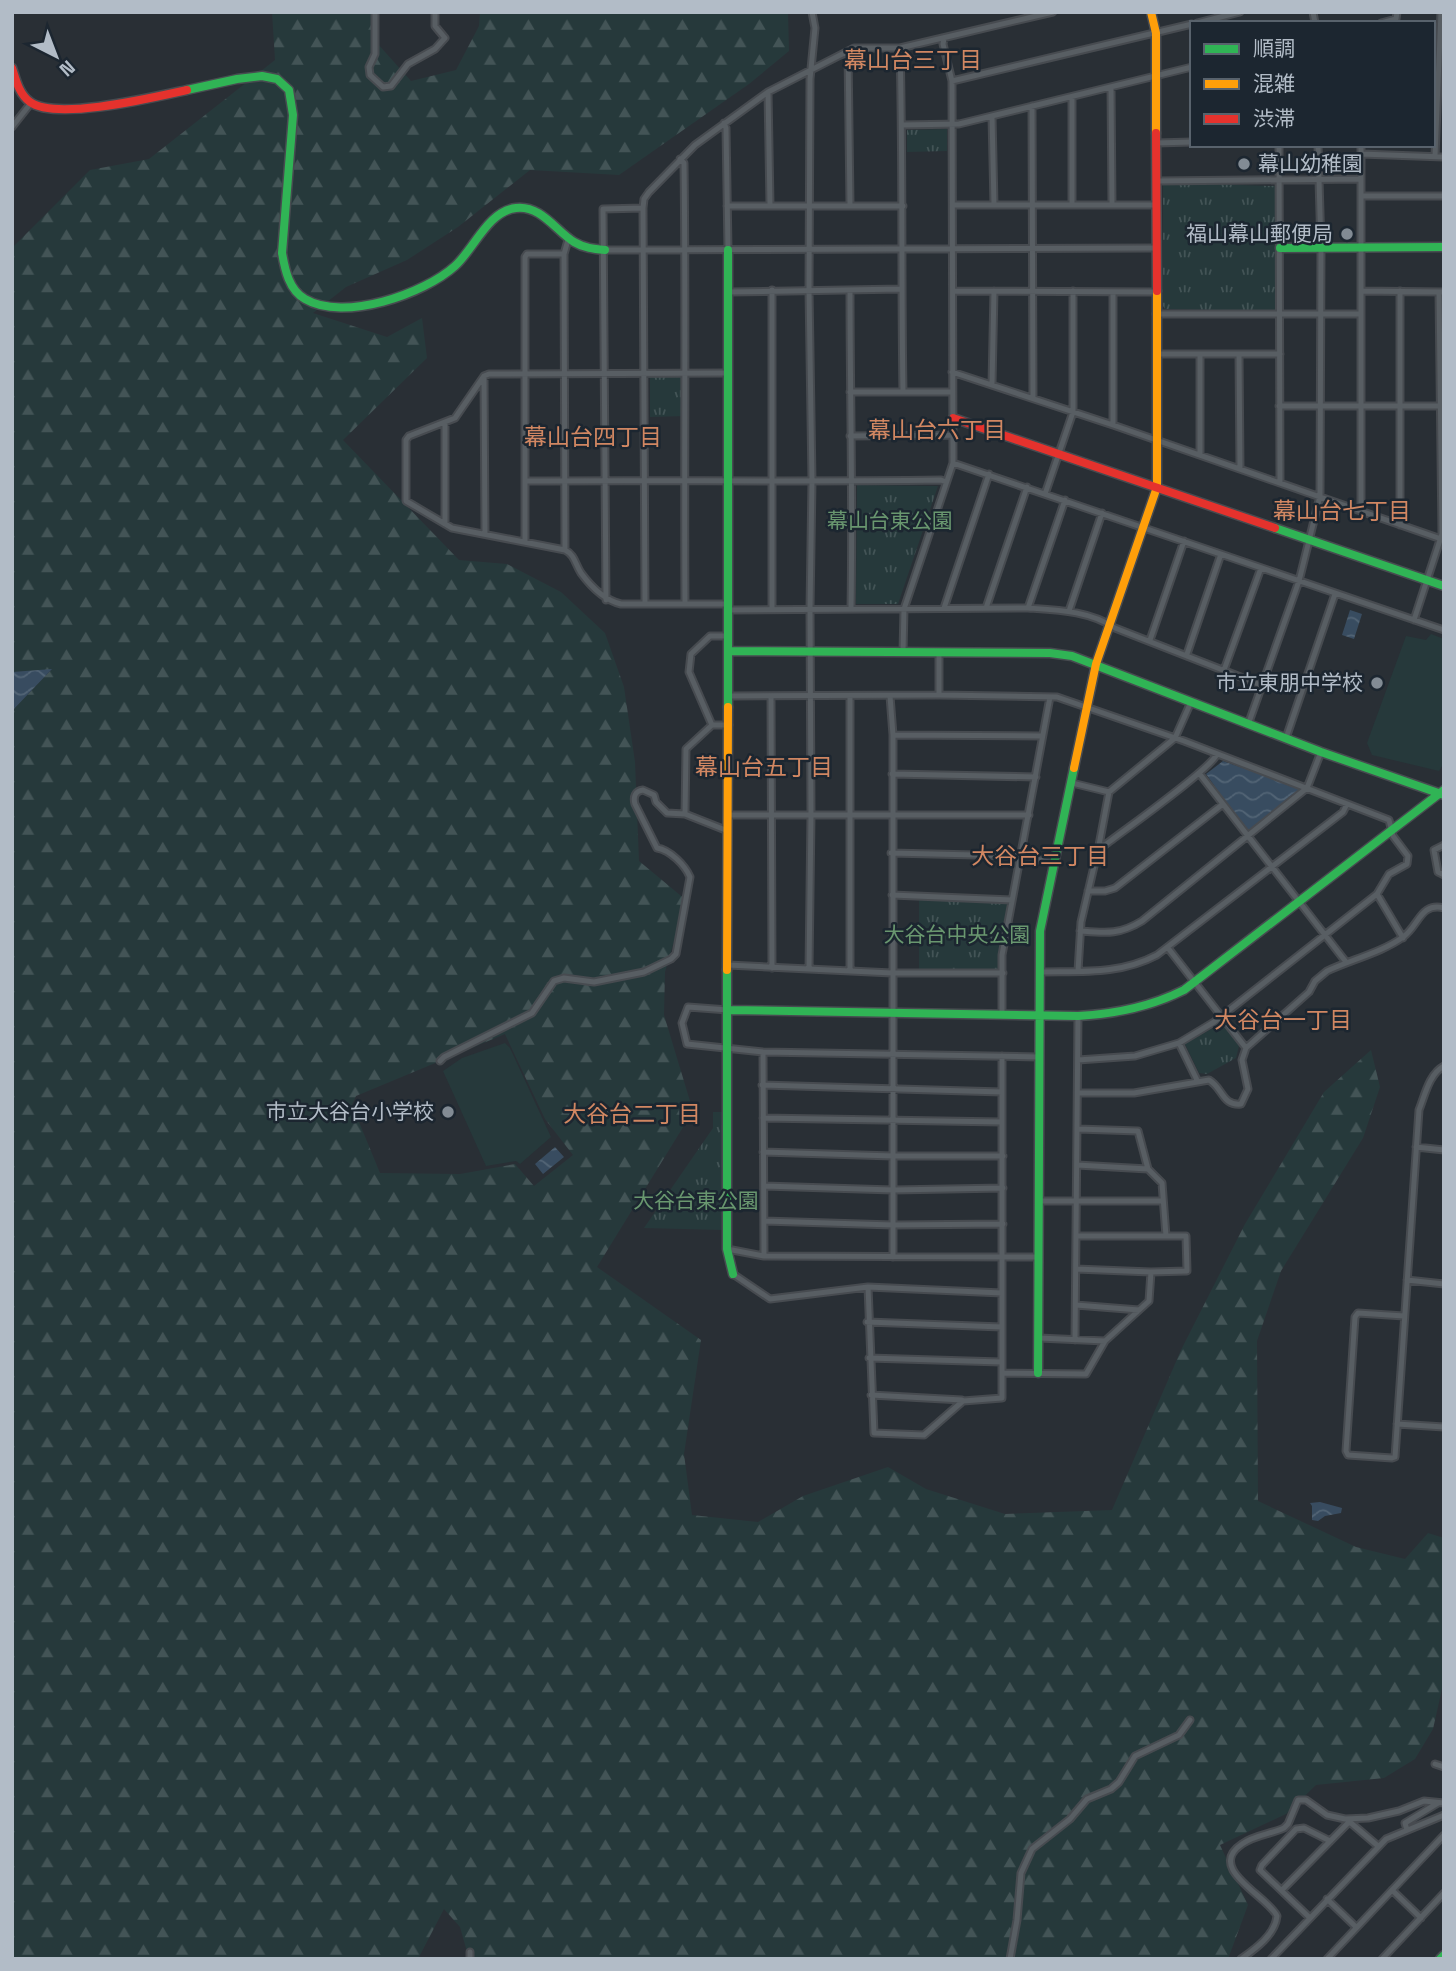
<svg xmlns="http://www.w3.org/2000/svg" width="1456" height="1971" font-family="'Space Grotesk','Noto Sans JP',sans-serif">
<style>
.grass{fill:url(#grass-tufts)}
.forest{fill:url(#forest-firs);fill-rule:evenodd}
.pitch{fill:#26393b}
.water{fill:url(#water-waves)}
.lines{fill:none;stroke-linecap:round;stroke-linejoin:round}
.street-casing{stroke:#474b50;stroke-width:9}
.fast-casing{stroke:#474b50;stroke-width:11}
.slow-casing{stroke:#474b50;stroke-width:11}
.jam-casing{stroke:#474b50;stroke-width:11}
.street{stroke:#585e63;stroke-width:5}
.fast{stroke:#30b455;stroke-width:8}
.slow{stroke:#ff9f0a;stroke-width:8}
.jam{stroke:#e5322d;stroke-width:8}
.poi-dot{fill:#828b94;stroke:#1c2630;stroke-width:2.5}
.labels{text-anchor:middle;stroke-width:5;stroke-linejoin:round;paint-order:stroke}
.poi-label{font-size:21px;fill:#b2bcc7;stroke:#1c2630;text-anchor:end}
.park-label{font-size:21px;fill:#69976f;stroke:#1c2630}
.neighbourhood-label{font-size:23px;fill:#d18762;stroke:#1c2630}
</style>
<defs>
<pattern id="grass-tufts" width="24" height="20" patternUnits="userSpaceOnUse" patternTransform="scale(1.75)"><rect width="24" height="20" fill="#26393b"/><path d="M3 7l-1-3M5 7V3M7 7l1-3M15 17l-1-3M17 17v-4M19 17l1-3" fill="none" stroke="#435456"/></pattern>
<pattern id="forest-firs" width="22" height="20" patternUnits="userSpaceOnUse" patternTransform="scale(1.75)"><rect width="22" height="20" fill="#26393b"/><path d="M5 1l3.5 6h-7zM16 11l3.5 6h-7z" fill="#435456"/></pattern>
<pattern id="water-waves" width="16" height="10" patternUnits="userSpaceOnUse" patternTransform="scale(1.75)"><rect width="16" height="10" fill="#384c60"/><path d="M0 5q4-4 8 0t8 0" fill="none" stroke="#526475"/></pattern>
</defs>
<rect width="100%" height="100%" fill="#292f35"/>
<path class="grass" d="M947 129V151L907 152V130Z
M1206 184 1276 186V308L1274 311 1165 309 1163 306V185Z
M687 374 686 416 650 417V375Z
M857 485 938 486 898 604H856Z
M919 897 1010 901 1001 971H919Z
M1222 1023 1239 1046 1236 1058 1207 1074 1199 1073 1185 1044Z
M713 1112H722L724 1230 644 1228 713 1128Z"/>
<path class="forest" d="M272 12H378L377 43 411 81 456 70 479 26 480 12H788L789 51 749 84 619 175 530 170 458 227 407 260 346 287 313 313 387 337 422 318 427 358 343 440 459 560 507 564 561 592 605 633 624 687 635 762 639 861 686 900 665 972 664 1015 693 1111 597 1267 701 1340 684 1454 692 1515 758 1522 803 1496 888 1467 926 1489 1005 1514 1112 1510 1181 1350 1245 1224 1324 1092 1371 1050 1380 1087 1363 1138 1281 1271 1257 1341 1258 1501 1356 1547 1405 1559 1428 1533 1444 1538V1680L1433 1729 1415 1759 1384 1778 1316 1785 1286 1814 1220 1845 1248 1905 1228 1959H469L460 1927 444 1909 418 1959H12V711L51 670 12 672V248L90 170 149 159 275 60ZM505 1034 545 1119 573 1155 534 1186 515 1164 460 1174 380 1173 352 1105 356 1096Z"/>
<path class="pitch" d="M1431 634 1444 639V763L1439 771 1372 755 1367 743 1406 636 1426 640Z
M505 1043 510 1048 551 1137 520 1164 516 1161 486 1166 443 1071 462 1058Z"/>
<path class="water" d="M1350 610 1362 614 1354 639 1342 635Z
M52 669 12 711V672Z
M1223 761 1303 789 1248 833 1206 774Z
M555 1147 564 1157 543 1174 535 1164Z
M1320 1502 1342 1508 1341 1513 1325 1516 1318 1521 1312 1520V1506L1310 1503Z"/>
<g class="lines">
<g class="street-casing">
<path id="street" d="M375 12V54L369 67 370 75 383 87 391 86 408 64 435 49 445 38 435 26V12
M1313 12 1315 23
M1197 23 1240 12
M1381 23 1396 19 1397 12
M900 48C903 163 901 277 903 392
M848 51 850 205
M952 81 1192 24
M1111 87 1112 205
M768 92 770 205
M1072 97V205
M1032 106 1033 398
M992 116 994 205
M724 123 726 128 728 250
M902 125 959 124 1192 67
M12 127 31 103
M1156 143 1192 142
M1279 145 1280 483
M1361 154 1444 157
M1435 156 1441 12
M680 159 684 163C686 310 684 457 685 604
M1157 181 1361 179
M1361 196H1444
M953 205H1156
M727 206H903
M643 208 645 603
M605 250 1156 248
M564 254 565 550
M850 290C850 396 853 502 851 608
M953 291 1157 292
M1361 291 1444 292
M729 292 901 289
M1156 314H1361
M1157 354H1280
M1239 354 1240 469
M952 372 1113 425 1444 540
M728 373 489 374 484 376 455 418 409 436 406 440V501L452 528 565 550C575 555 575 564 581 573 592 588 604 600 621 604H728
M484 376 485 533
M992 384 994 291
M850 392H952
M1279 406H1444
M1113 425V292
M850 436 953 435
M1200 455V354
M953 463 1444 630
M526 481C664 480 802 482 941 480L946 482
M1045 494 1073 412V291
M1361 511V145
M445 524V423
M1400 525V291
M525 541V257L527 254H564L568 240
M606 600 603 209 643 208 644 199 649 192 695 145 768 92 854 48H900L1053 12
M944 608 989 474
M986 608 1027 487
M1028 608 1065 500
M772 609V290
M728 610 1028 608C1058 610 1090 611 1115 628L1261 685
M1069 611 1102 513
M1414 620 1442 534 1439 292
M1150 640 1184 541
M903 652 904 609 953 463 952 81 943 44 944 38
M939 654V695
M1187 654 1221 554
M1224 670 1261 568
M729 696 939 695 1057 697 1184 741 1389 820 1393 836 1408 856 1407 864 1389 874 1377 894 1214 1022 1179 1043 1135 1056 1078 1060
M771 696 772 968
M890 696 893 735V1257
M1249 722 1299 581 1320 496 1321 248 1318 145
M712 725 689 672 691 654 710 636H728
M893 735 1041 736
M1286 738 1335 594
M1199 773 1346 962
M892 774 1036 777
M1072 783 1109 792
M685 814 686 749 712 725H729
M729 815H1029
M1099 845H1105C1123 831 1211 769 1217 754
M1444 845 1434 850 1438 872 1444 875
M891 853 1020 856 1055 863
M1088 891H1105L1115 888 1223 804
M1377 894 1403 938
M892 895 1012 900
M1080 931C1106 933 1119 935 1142 921L1307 788 1321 752
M1168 948 1246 1048
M728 965 892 973H1003
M809 969 811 815 810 609 812 481 809 290 810 79 815 28 812 12
M850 971V696
M1078 971 1081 922 1099 845 1109 792 1175 738 1191 702
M1040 972C1081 971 1119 975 1157 955L1343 812 1347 804
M728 1010 688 1007 682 1023 687 1044 763 1052 1039 1057
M1002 1013V955L1050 697
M1179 1043 1198 1082
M763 1052 764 1256
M1002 1056V1373
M440 1061 444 1057 532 1013 554 981 564 978 594 982 644 972 671 959 676 954 690 877C685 865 670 850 657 848L635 804C633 797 635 791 643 790L654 795 656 802 667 813 685 814 728 831
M762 1085 1002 1092
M1078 1093H1134L1209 1080C1223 1088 1222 1106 1241 1104L1248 1089 1242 1060 1246 1048 1309 992 1315 981 1327 971C1350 960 1383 952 1403 937 1419 926 1420 902 1444 908
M763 1118 1002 1122
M1416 1147 1444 1150
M763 1152 893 1156H1003
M1077 1165 1148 1169
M764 1186 893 1190 1003 1188
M1039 1201H1162
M764 1221 893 1225 1003 1224
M1076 1236H1166
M727 1249 764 1256 1038 1257
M1076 1269 1151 1272
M733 1274 770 1299 868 1287 1002 1293
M1407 1280 1444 1284
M868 1287 874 1433 924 1435 963 1401 1002 1398V1373L1086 1374 1105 1341 1149 1301 1151 1272 1187 1271 1186 1236H1166L1162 1183 1148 1169 1138 1131 1078 1129
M1076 1305 1139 1310
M1404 1316 1358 1313 1355 1317 1346 1451 1348 1455 1392 1458 1395 1457 1419 1110C1425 1095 1429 1074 1444 1066
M867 1322 1002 1327
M1039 1338 1105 1341
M1075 1340 1078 1016
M869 1358 1001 1362
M871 1395 962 1400
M1397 1424 1444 1427
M1435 1764 1444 1767
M1407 1830 1405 1823 1438 1803
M1282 1890 1348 1823H1351L1378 1846
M1392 1890 1421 1918
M1327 1899 1356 1927
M1310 1918 1260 1870 1262 1865 1296 1829 1304 1828 1330 1841
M470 1959V1952
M1010 1959 1017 1920 1021 1873 1032 1849 1070 1819 1087 1799 1111 1789 1119 1782 1135 1756 1179 1735 1190 1720
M1241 1959C1255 1949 1275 1935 1277 1916 1268 1896 1205 1869 1242 1844 1254 1835 1271 1834 1284 1828L1288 1824 1298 1800H1306L1327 1815 1345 1819 1368 1818 1399 1811 1424 1801 1444 1803
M1271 1959 1386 1839 1444 1815
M1327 1959 1444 1835
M1382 1959 1444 1893"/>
</g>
<g class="fast-casing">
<path id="fast" d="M187 90 237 79 262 76 277 79 289 90 293 115 282 253C285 270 289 290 305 299 344 322 424 294 455 266 474 249 488 211 516 208 541 205 556 231 574 242 584 248 594 249 605 250
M1280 248 1444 247
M1275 528 1444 586
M729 651 1050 653 1072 656 1321 752 1444 795
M728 707V250
M727 970V1249L733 1274
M728 1010 1078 1016C1116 1014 1150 1007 1184 990L1444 790
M1038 1373 1040 931 1074 768
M1440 1959 1444 1955"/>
</g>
<g class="slow-casing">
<path id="slow" d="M1151 12 1156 33V133
M1074 768 1096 664 1157 487V291
M727 970 728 707"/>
</g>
<g class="jam-casing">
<path id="jam" d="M12 68C16 80 19 94 30 102 56 121 155 97 187 90
M1156 133 1157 291
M953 418 1275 528"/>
</g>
<use href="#street" class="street"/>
<use href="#fast" class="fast"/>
<use href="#slow" class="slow"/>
<use href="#jam" class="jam"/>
</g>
<g class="poi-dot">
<circle cx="1244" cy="164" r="7"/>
<circle cx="1347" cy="234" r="7"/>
<circle cx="1377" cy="683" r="7"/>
<circle cx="448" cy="1112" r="7"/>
</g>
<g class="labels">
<g class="poi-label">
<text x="1258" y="171" text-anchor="start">幕山幼稚園</text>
<text x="1333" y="241">福山幕山郵便局</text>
<text x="1363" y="690">市立東朋中学校</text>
<text x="434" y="1119">市立大谷台小学校</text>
</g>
<g class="park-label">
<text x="890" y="528">幕山台東公園</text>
<text x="957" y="942">大谷台中央公園</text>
<text x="696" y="1208">大谷台東公園</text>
</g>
<g class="neighbourhood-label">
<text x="913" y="68">幕山台三丁目</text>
<text x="937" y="438">幕山台六丁目</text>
<text x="593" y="445">幕山台四丁目</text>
<text x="1342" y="519">幕山台七丁目</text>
<text x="764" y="775">幕山台五丁目</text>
<text x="1040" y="864">大谷台三丁目</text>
<text x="1283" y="1028">大谷台一丁目</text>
<text x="632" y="1122">大谷台二丁目</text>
</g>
</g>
<rect width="1456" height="1971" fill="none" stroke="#b2bcc7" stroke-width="28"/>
<rect x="1190" y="21" width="245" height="126" fill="#1c2630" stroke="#58626c" stroke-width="2"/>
<rect x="1204" y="44" width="35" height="10" fill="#30b455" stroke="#58626c" stroke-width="2"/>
<text x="1253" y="56" font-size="21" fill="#b2bcc7">順調</text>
<rect x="1204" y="79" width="35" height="10" fill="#ff9f0a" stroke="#58626c" stroke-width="2"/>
<text x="1253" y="91" font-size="21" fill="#b2bcc7">混雑</text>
<rect x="1204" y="114" width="35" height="10" fill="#e5322d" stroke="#58626c" stroke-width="2"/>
<text x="1253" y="126" font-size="21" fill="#b2bcc7">渋滞</text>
<g transform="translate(56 56) rotate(138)" stroke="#1c2630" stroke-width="5" paint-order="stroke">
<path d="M0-5L12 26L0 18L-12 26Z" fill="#b2bcc7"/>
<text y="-10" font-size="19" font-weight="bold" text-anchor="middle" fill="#b2bcc7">N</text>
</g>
</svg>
